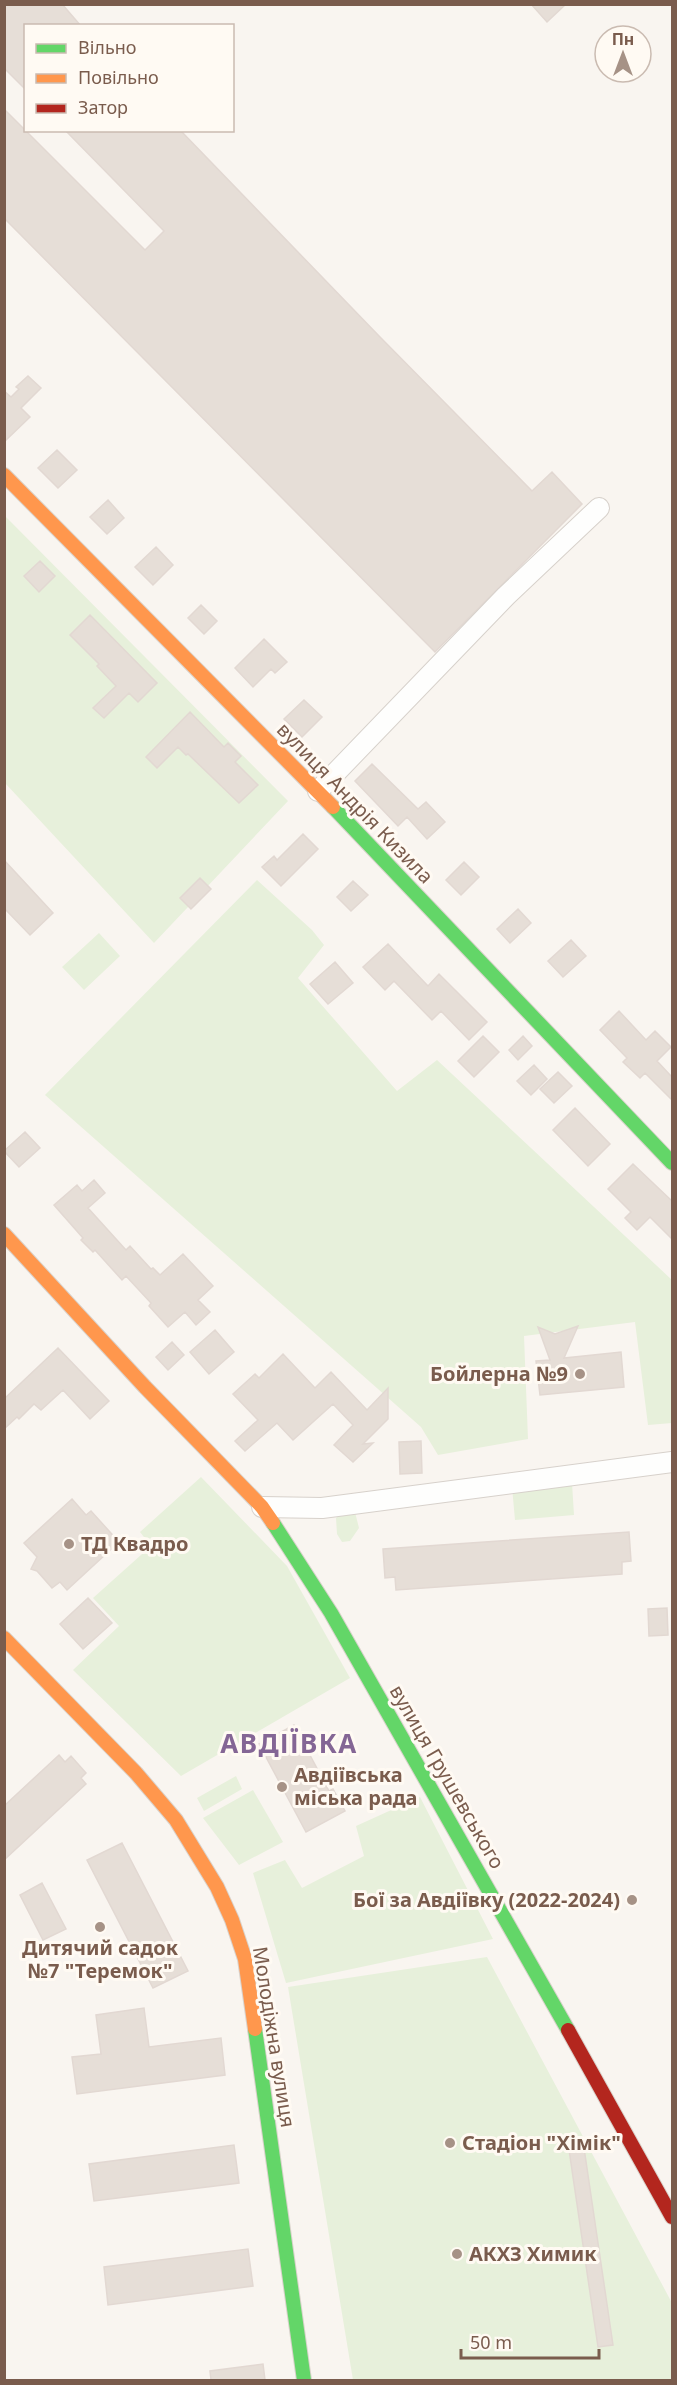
<svg xmlns="http://www.w3.org/2000/svg" width="677" height="2385" font-family="'Noto Sans',sans-serif">
<style>
.green{fill:#e7f0db}
.building{fill:#e6ded7;stroke:#e2d8d2;stroke-width:1.5}
.lines{fill:none;stroke-linecap:round;stroke-linejoin:round}
.street-casing{stroke:#d7d1cb;stroke-width:22}
.fast-casing{stroke:#d9d2cb;stroke-width:16}
.slow-casing{stroke:#d9d2cb;stroke-width:16}
.jam-casing{stroke:#d9d2cb;stroke-width:16}
.street{stroke:#fefefd;stroke-width:20}
.fast{stroke:#63d668;stroke-width:14}
.slow{stroke:#ff974d;stroke-width:14}
.jam{stroke:#b3261e;stroke-width:14}
.poi-dot{fill:#a69286;stroke:#fffaf3;stroke-width:2}
.labels{text-anchor:middle;stroke-width:6;stroke-linejoin:round;paint-order:stroke}
.street-label{font-size:20px;fill:#7a5c4d;stroke:#fffaf3}
.poi-label{font-size:20px;font-weight:bold;fill:#7a5c4d;stroke:#fffaf3;text-anchor:start}
.district-label{font-size:26px;font-weight:bold;letter-spacing:1.5px;fill:#846695;stroke:#fffaf3}
</style>
<rect width="100%" height="100%" fill="#f9f5f0"/>
<path class="green" d="M5 516 288 801 154 943 5 783Z
M257 880 312 930 324 945 298 978 397 1091 437 1060 672 1280V1423L648 1425 635 1322 524 1336 528 1439 438 1455 421 1427 45 1095Z
M99 933 120 956 84 990 62 967Z
M201 1477 287 1566 350 1678 181 1776 73 1670 119 1626 93 1598 151 1546 140 1532Z
M572 1483 574 1515 515 1520 512 1487Z
M355 1512 359 1528 350 1541 342 1542 337 1534 336 1518 340 1514Z
M236 1776 242 1789 204 1811 197 1798Z
M253 1790 283 1842 239 1865 203 1818Z
M420 1797 493 1939 286 1983 253 1873 285 1860 302 1888 364 1856 356 1826Z
M487 1957 672 2303V2380H353L288 1987Z"/>
<path class="building" d="M4 4H62L81 26H26V90L4 68Z
M531 4H566L547 22Z
M4 109 145 250 164 231 65 130H180L380 337 532 491 552 472 582 504 435 652 4 218Z
M28 376 41 388 21 408 30 417 4 442V391L11 397 19 389 16 387Z
M57 450 77 470 58 488 38 468Z
M108 500 124 518 107 534 90 517Z
M156 547 173 565 153 585 135 567Z
M40 561 55 576 39 592 24 576Z
M201 605 217 621 204 634 188 618Z
M90 615 157 683 138 702 129 693 104 718 93 708 116 686 97 666 99 664 70 635Z
M264 639 287 662 275 673 271 669 253 687 235 668Z
M304 700 322 717 302 737 284 719Z
M190 712 224 747 228 743 241 756 235 762 258 785 239 803 188 754 186 755 178 747 157 768 146 757Z
M372 764 418 809 426 802 445 822 427 839 407 817 398 826 355 781Z
M303 834 318 849 281 886 262 867 274 856 277 860Z
M4 860 53 913 30 935 4 908Z
M464 862 479 877 461 895 446 880Z
M200 878 211 889 191 909 180 898Z
M353 881 368 895 351 911 337 897Z
M518 909 531 923 510 943 497 929Z
M571 940 586 956 563 977 548 961Z
M388 944 428 986 439 974 487 1022 469 1040 441 1011 432 1020 394 981 385 990 363 967Z
M335 962 353 983 328 1004 310 984Z
M619 1011 646 1040 655 1031 671 1047 657 1061 672 1077V1100L645 1073 640 1078 623 1062 627 1058 600 1030Z
M483 1036 499 1052 474 1077 458 1061Z
M523 1036 532 1046 518 1060 509 1050Z
M534 1065 547 1079 531 1095 517 1081Z
M558 1072 572 1086 554 1103 540 1089Z
M575 1108 610 1144 588 1166 553 1130Z
M25 1132 40 1148 19 1167 4 1151Z
M633 1164 672 1201V1239L650 1217 637 1230 625 1218 631 1212 608 1189Z
M94 1180 105 1193 88 1208 126 1250 130 1246 151 1269 153 1268 160 1275 183 1254 213 1286 198 1300 210 1312 196 1325 185 1312 168 1327 149 1306 151 1303 126 1276 122 1280 95 1250 93 1252 81 1240 83 1238 54 1205 77 1185 82 1191Z
M578 1326 564 1358 621 1352 624 1387 540 1395 536 1361 550 1360 538 1327 555 1334Z
M215 1330 234 1352 209 1374 190 1352Z
M172 1342 184 1355 168 1370 156 1357Z
M58 1348 109 1401 90 1419 63 1390 41 1410 34 1404 19 1419 17 1417 4 1429V1399Z
M283 1354 315 1388 331 1372 367 1410 388 1388V1419L363 1444 373 1443 353 1462 334 1445 353 1425 333 1404 293 1440 277 1423 245 1451 235 1441 258 1420 233 1394 255 1374 259 1378Z
M421 1441 422 1473 400 1474 399 1442Z
M72 1499 86 1515 91 1511 119 1542 67 1590 60 1582 52 1588 37 1571 31 1569 37 1557 24 1543Z
M629 1532 631 1561 622 1562V1574L396 1590 395 1577 385 1578 383 1549Z
M88 1598 112 1623 83 1649 60 1624Z
M667 1608 668 1635 649 1636 648 1609Z
M294 1725 329 1791 333 1789 345 1811 306 1832 259 1744Z
M59 1755 65 1762 71 1756 86 1773 81 1778 86 1784 4 1860V1806Z
M122 1843 188 1971 153 1988 87 1860Z
M42 1883 66 1929 43 1940 20 1895Z
M144 2008 149 2047 221 2038 225 2075 77 2094 72 2057 101 2054 96 2015Z
M583 2141 613 2345 598 2347 568 2143Z
M234 2145 239 2183 94 2201 89 2164Z
M248 2249 253 2286 108 2305 104 2267Z
M263 2364 265 2380H211L210 2371Z"/>
<g class="lines">
<g class="street-casing">
<path id="street" d="M318 791 506 596 599 508
M262 1507 322 1508 672 1462"/>
</g>
<g class="fast-casing">
<path id="fast" d="M333 807 672 1163
M273 1523 331 1613 568 2030
M255 2029 304 2380"/>
</g>
<g class="slow-casing">
<path id="slow" d="M4 475 333 807
M4 1234 145 1387 262 1507 273 1523
M4 1638 136 1773 176 1820 217 1887 232 1920 245 1959 255 2029"/>
</g>
<g class="jam-casing">
<path id="jam" d="M568 2030 672 2217"/>
</g>
<use href="#street" class="street"/>
<use href="#fast" class="fast"/>
<use href="#slow" class="slow"/>
<use href="#jam" class="jam"/>
</g>
<g class="poi-dot">
<circle cx="580" cy="1374" r="6"/>
<circle cx="69" cy="1544" r="6"/>
<circle cx="282" cy="1787" r="6"/>
<circle cx="632" cy="1900" r="6"/>
<circle cx="100" cy="1927" r="6"/>
<circle cx="450" cy="2143" r="6"/>
<circle cx="457" cy="2254" r="6"/>
</g>
<g class="labels">
<g class="street-label">
<text transform="translate(355 803) rotate(46)" y="7">вулиця Андрія Кизила</text>
<text transform="translate(447 1777) rotate(60)" y="7">вулиця Грушевського</text>
<text transform="translate(274 2037) rotate(81)" y="7">Молодіжна вулиця</text>
</g>
<g class="poi-label">
<text x="568" y="1381" text-anchor="end">Бойлерна №9</text>
<text x="81" y="1551">ТД Квадро</text>
<text x="294" y="1782">Авдіївська<tspan x="294" dy="23">міська рада</tspan></text>
<text x="620" y="1907" text-anchor="end">Бої за Авдіївку (2022-2024)</text>
<text x="100" y="1955" text-anchor="middle">Дитячий садок<tspan x="100" dy="23">№7 "Теремок"</tspan></text>
<text x="462" y="2150">Стадіон "Хімік"</text>
<text x="469" y="2261">АКХЗ Химик</text>
</g>
<g class="district-label">
<text x="289" y="1753">АВДІЇВКА</text>
</g>
</g>
<rect width="677" height="2385" fill="none" stroke="#7a5c4d" stroke-width="12"/>
<rect x="24" y="24" width="210" height="108" fill="#fffaf3" stroke="#cabbb1" stroke-width="1.5"/>
<rect x="36" y="44" width="30" height="9" fill="#63d668" stroke="#cabbb1" stroke-width="1.5"/>
<text x="78" y="54" font-size="18" fill="#7a5c4d">Вільно</text>
<rect x="36" y="74" width="30" height="9" fill="#ff974d" stroke="#cabbb1" stroke-width="1.5"/>
<text x="78" y="84" font-size="18" fill="#7a5c4d">Повільно</text>
<rect x="36" y="104" width="30" height="9" fill="#b3261e" stroke="#cabbb1" stroke-width="1.5"/>
<text x="78" y="114" font-size="18" fill="#7a5c4d">Затор</text>
<g transform="translate(623 54)"><circle r="28" fill="#fffaf3" stroke="#cabbb1" stroke-width="1.5"/>
<path d="M0-4.5L10 22L0 15L-10 22Z" fill="#a69286"/>
<text y="-9" font-size="16" font-weight="bold" text-anchor="middle" fill="#7a5c4d">Пн</text>
</g>
<path d="M461 2349v9h138v-9" fill="none" stroke="#7a5c4d" stroke-width="3"/>
<text x="470" y="2349" font-size="18" fill="#7a5c4d" stroke="#fffaf3" stroke-width="4.5" paint-order="stroke">50 m</text>
</svg>
